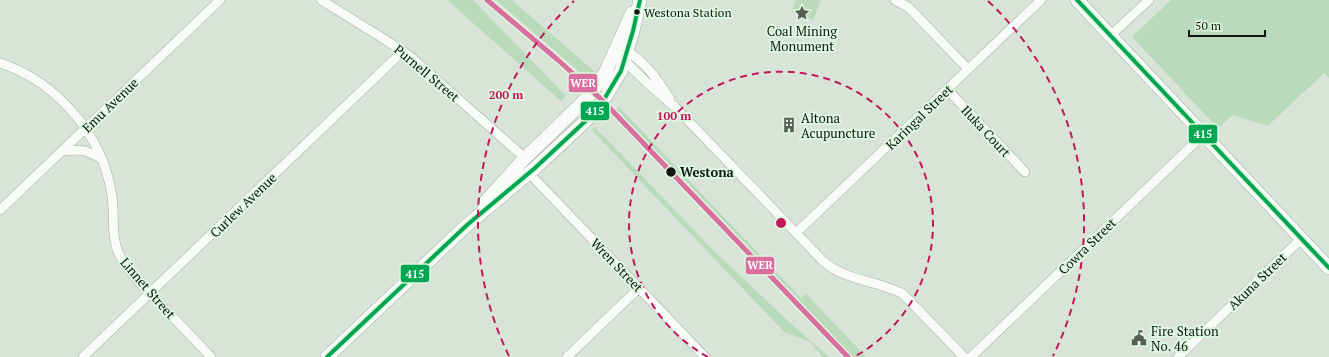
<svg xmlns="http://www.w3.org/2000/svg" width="1329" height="357" font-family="'PT Serif',serif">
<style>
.green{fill:#badabc}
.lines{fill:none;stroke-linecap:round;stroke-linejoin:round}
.street-casing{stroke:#a3aea3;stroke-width:10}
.secondary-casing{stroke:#a3aea3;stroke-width:14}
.street{stroke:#f9fbf9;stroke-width:9}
.secondary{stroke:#f9fbf9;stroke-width:13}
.bus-1-casing{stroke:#def7df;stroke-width:7}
.bus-1{stroke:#00a651;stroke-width:4}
.rail-1-casing{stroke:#def7df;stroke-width:8}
.rail-1{stroke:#da6e9f;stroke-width:5}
.ring{fill:none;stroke:#c2185b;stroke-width:2;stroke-dasharray:7 5}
.bus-dot{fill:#0f170f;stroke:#def7df;stroke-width:1.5}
.labels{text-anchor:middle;stroke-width:4;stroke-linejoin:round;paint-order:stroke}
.bus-label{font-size:12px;fill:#0f170f;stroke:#def7df;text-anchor:start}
.poi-label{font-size:13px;fill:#0f170f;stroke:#def7df;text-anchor:start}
.street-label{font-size:13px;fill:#0f170f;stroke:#def7df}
.stop-label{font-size:13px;font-weight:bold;fill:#0f170f;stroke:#def7df;text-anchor:start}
.centre{fill:#c2185b;stroke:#def7df;stroke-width:2}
.ring-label{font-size:12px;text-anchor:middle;font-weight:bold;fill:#c2185b;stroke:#def7df;stroke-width:4;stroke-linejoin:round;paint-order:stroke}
.line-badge{stroke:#def7df;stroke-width:1.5}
.badge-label{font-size:11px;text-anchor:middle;font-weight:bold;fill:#fff}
</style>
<rect width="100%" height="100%" fill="#d7e4d7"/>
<path class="green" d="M447 0H473L566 96 561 101Z
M496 0H512L595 72 589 80Z
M796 0H821L813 20 791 12Z
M1171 0H1329V78L1324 73 1268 126 1233 115 1218 128 1132 37Z
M619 107 801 298 807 293 811 299 866 357H853L664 159 615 110Z
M595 127 713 250 786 319 829 357H823L810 342 784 332 592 130Z"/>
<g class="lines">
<g class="street-casing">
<path id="street" d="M321 0 384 39 411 57 525 158
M895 0 908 7 914 13 968 69
M1110 36 1149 0
M628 53C645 60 660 84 670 99
M625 61 645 81 675 107 823 261C839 275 859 279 880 285 888 288 896 290 903 294L964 357
M0 63C58 82 103 136 112 196 115 217 110 239 121 258 130 274 144 287 156 300 175 319 193 338 211 357
M947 89 1025 172
M62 151 73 150 85 151 101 158
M529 173 705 357
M0 210 220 0
M796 233 1041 0
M83 357 403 51
M567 357 639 288
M971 357 1203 135
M1178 357 1301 239"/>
</g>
<g class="secondary-casing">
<path id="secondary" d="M1077 0 1329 268
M484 203 520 163 587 98 601 80 606 71 632 13
M327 357 467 225 535 168 592 115 603 101 621 71 633 31 640 0"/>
</g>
<use href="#street" class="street"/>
<use href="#secondary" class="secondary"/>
<g class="bus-1-casing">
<path id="bus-1" d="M1077 0 1329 268
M327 357 467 225 535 168 592 115 603 101 621 71 633 31 640 0"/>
</g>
<use href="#bus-1" class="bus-1"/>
<g class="rail-1-casing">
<path id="rail-1" d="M487 0 558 60 603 101 848 357"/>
</g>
<use href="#rail-1" class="rail-1"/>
</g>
<g class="ring">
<path d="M708 357A152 152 0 1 1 854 357"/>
<path d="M509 356A303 303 0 0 1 574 1M988 1A303 303 0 0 1 1053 356"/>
</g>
<defs>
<g id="sight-bare" transform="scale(1.2)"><path d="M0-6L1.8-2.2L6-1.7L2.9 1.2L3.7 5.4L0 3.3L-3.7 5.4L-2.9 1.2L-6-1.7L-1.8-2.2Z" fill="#555f55" stroke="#def7df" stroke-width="2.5" paint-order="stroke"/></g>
<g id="building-bare" transform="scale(1.2)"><path d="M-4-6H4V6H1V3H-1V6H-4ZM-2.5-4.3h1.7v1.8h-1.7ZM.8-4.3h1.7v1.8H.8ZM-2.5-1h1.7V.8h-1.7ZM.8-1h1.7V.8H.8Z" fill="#555f55" stroke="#def7df" stroke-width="2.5" paint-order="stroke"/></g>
<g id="civic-bare" transform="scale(1.2)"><path d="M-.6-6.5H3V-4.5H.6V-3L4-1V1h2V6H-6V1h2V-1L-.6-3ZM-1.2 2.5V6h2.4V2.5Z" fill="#555f55" stroke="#def7df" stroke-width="2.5" paint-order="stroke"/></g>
</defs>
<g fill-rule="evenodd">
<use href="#sight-bare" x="802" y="13"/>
<use href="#building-bare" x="789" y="125"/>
<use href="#civic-bare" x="1139" y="338"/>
</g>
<g class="bus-dot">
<circle cx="637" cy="12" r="3.5"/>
<circle cx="671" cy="172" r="5.5"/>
</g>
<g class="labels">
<g class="bus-label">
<text x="644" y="17">Westona Station</text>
</g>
<g class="poi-label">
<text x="802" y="36" text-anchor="middle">Coal Mining<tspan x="802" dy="15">Monument</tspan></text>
<text x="801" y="123">Altona<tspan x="801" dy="15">Acupuncture</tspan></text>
<text x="1151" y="336">Fire Station<tspan x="1151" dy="15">No. 46</tspan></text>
</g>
<g class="street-label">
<text transform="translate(427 73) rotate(40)" y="5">Purnell Street</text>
<text transform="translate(110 105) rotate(-44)" y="5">Emu Avenue</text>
<text transform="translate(919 117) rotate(-44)" y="5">Karingal Street</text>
<text transform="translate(986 131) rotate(47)" y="5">Iluka Court</text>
<text transform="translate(243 205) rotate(-44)" y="5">Curlew Avenue</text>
<text transform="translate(1087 246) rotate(-44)" y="5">Cowra Street</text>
<text transform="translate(617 265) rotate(46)" y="5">Wren Street</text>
<text transform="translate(1257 281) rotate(-44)" y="5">Akuna Street</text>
<text transform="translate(148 288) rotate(49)" y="5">Linnet Street</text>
</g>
<g class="stop-label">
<text x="680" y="177">Westona</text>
</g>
</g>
<circle cx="781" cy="223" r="6" class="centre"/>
<g class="ring-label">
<text x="506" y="99">200 m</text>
<text x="674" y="120">100 m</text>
</g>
<g class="line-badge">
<rect x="568" y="73" width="30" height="20" rx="4" fill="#da6e9f"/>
<rect x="580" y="101" width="30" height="20" rx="4" fill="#00a651"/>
<rect x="1188" y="124" width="30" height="20" rx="4" fill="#00a651"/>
<rect x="745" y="256" width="30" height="19" rx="4" fill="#da6e9f"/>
<rect x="400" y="264" width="30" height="19" rx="4" fill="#00a651"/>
</g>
<g class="badge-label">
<text x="583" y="87">WER</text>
<text x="595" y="115">415</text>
<text x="1203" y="138">415</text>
<text x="760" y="269">WER</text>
<text x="415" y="278">415</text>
</g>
<path d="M1189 30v6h76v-6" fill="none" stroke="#0f170f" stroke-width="2"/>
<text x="1195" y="30" font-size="12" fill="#0f170f" stroke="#def7df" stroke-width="3" paint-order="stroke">50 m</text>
</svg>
